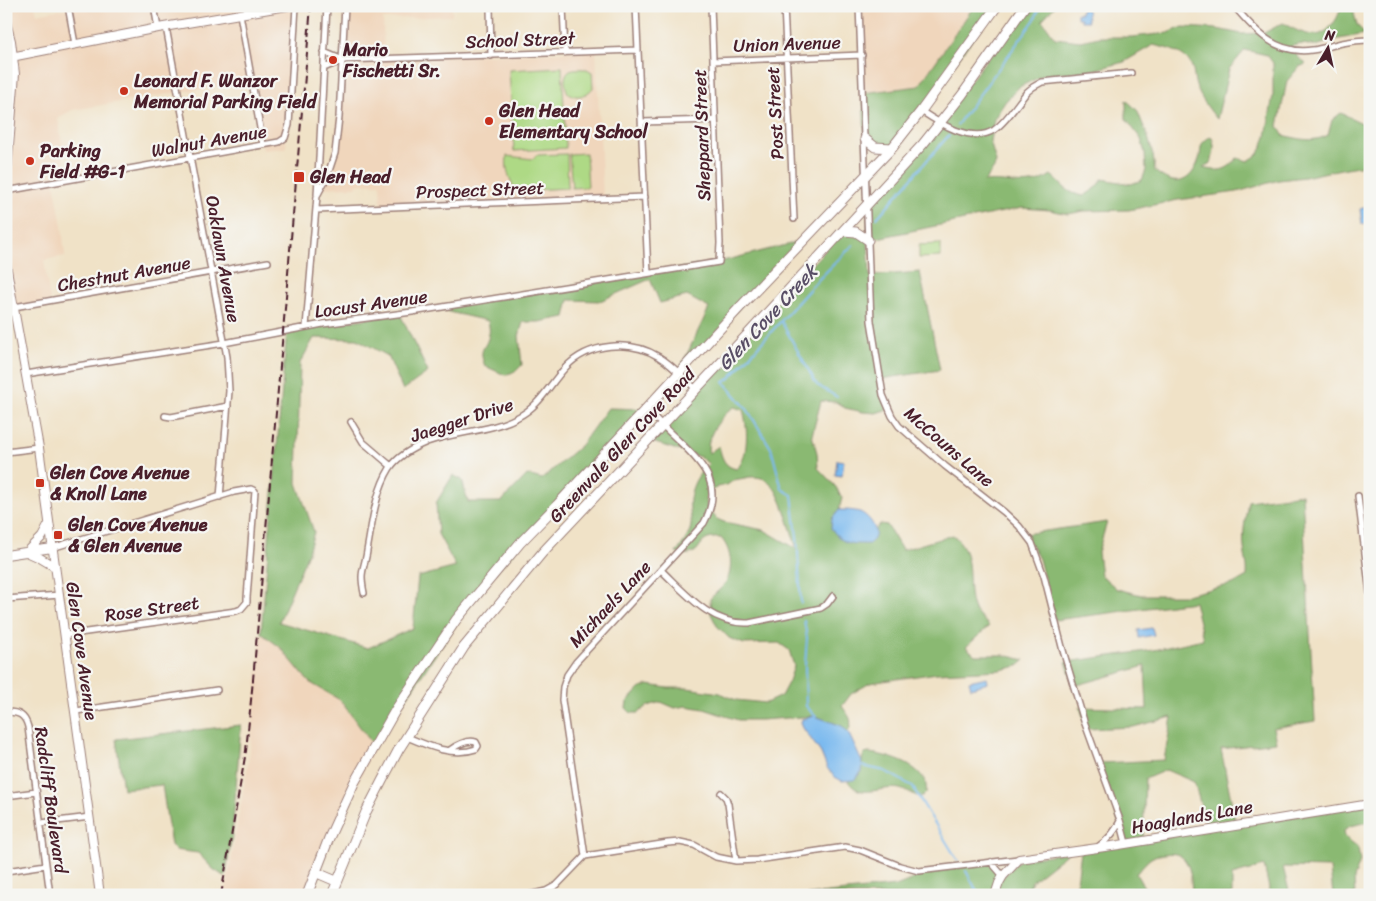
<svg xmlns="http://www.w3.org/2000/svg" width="1376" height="901" font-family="Sriracha,sans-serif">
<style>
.built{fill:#f0d6bc}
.green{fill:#aed985;stroke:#7c7c58}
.forest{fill:#8ab972;stroke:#6a6c4e;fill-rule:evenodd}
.water{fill:#7cbaef;stroke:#636c8d}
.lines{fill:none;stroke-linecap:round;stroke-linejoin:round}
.stream{stroke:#7cbaef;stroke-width:2}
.street-casing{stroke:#9d8079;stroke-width:8}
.secondary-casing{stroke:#9d8079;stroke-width:10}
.primary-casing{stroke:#9d8079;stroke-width:11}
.street{stroke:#fff;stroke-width:5}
.secondary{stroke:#fff;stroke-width:8}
.primary{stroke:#fff;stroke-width:9}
.rail{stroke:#4a1f2b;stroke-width:2;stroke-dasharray:8 4;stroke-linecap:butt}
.poi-dot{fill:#c8321e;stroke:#f6f6f2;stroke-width:2}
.labels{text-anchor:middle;stroke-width:4.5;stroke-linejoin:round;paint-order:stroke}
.street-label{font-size:18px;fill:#4a1f2b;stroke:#f6f6f2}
.poi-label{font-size:18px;font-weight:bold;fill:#4a1f2b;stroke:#f6f6f2;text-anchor:start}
.water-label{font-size:19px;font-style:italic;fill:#594e66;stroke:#f6f6f2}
</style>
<rect width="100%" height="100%" fill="#f6f6f2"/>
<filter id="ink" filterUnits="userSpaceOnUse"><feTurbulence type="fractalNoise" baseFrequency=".02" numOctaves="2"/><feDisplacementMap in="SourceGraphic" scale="10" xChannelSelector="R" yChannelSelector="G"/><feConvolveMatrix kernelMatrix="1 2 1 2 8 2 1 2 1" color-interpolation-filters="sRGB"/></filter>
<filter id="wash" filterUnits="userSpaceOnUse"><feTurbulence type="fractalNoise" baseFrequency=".0096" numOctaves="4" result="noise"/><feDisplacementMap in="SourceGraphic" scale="20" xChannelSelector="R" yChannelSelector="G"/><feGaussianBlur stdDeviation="1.12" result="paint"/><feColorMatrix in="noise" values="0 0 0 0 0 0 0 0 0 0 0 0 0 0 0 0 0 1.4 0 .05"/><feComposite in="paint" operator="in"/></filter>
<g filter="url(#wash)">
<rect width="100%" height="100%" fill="#f0e2c7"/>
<path class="built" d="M6 6H35L37 14 68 8 71 6H311L310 11H292L286 148 263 150 253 80 72 110 58 118 67 180 54 182 62 226 65 256 44 260 50 301 13 308 11 295 6 296Z
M345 6H452V16L383 19 384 58 596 51 603 198 381 208 380 184H357L356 187 321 188 335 153Z
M859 6H974L919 86 863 93Z
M261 633 280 647 309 682 340 700 374 746 307 895H225L250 751Z"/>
<path class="green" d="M562 67 566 148 514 151 509 70Z
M587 69 592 72 593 88C586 96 577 99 568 93 565 87 562 75 570 70 574 68 582 69 587 69Z
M586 153 588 187 572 188 569 154Z
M567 154 568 188 515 191C510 176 505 173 507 156L533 159 536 155Z
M941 244V257L919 258V245Z"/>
<path class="forest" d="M974 6H997L892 148 865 141 863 93 919 86Z
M1027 6H1055L1042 20 1055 38 1080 41 1099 37H1132L1168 33 1183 27 1217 29 1242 34 1264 33 1283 23C1291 28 1303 34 1313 35 1327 36 1339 19 1341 6H1352L1357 25 1365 34 1334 40 1316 46 1302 44 1291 46 1298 57 1306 64 1299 67 1287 81 1278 126 1283 135C1299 139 1313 143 1328 135L1332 120 1341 113 1366 125H1370V164L1341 169 1305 177 1279 180 1237 192 1178 200 1129 210 1084 211 1068 214 1050 210 1022 208 868 240 870 276 920 272 940 370 880 379 888 409 876 413 863 412 845 408 836 402 821 401 812 435 817 453 818 468 836 487 842 498 839 510 832 519 874 539 875 530 880 524 887 525 902 550 953 535C975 552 966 581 972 604 974 612 984 620 989 626L966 647 975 655H1004L1025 660 1018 666 1001 670 937 673 870 683 851 694 842 706C849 717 854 719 848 732L842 726 815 716 761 720H738L704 709 686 706 675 708 661 702 648 706 638 713H631L626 708 627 702 639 689 648 685 668 688H687L720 693 736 700 766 703 781 696 789 681 794 666 789 650 779 643 744 644 729 638 717 626 711 614 710 599C714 594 720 590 724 585 734 572 732 550 721 538 696 536 704 551 689 554 685 555 680 554 676 553 682 545 690 535 691 525 692 519 690 515 690 510 688 492 696 475 709 464L700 457 649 441 843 231 868 239 867 207 919 149ZM1153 45C1166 48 1187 52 1192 67 1194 73 1194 80 1196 86 1201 99 1208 108 1217 119L1229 69 1245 50 1267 55 1273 63V95L1266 137 1259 154 1248 161 1237 158C1227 171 1219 172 1203 168L1211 163C1214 153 1216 145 1211 136 1208 138 1204 141 1202 144 1200 148 1201 155 1199 159 1191 184 1174 188 1155 171L1153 155 1148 137 1137 110 1126 100V119L1141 139 1145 153 1146 170 1142 180 1131 184 1102 179 1096 188 1084 196C1066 193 1064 186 1051 175 1028 191 1009 179 984 182L994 168 996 162 990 141 994 119 1005 102 1019 87 1044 75 1094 70 1124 62ZM734 407 743 410C748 427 749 456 737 469 724 467 722 458 719 446L709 453C704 438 722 415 734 407ZM750 477C757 477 763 477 769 482 782 493 791 532 797 549L764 530 724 522 717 519 707 508 706 498 710 491 718 487 727 485 734 480Z
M802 241 678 373 709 308 687 296 660 303 650 279 600 301 569 300 565 317 539 322H523L519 336 522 365 516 371 505 375 485 366C477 347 487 349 489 334 490 331 489 325 488 321L436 309 719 262Z
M400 314 428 372 403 390 388 356 357 339 314 338 300 363 297 483 314 532 308 553 279 622 368 648 413 628 418 577 456 567 438 534 436 503 453 475 462 480 468 502H501L527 475 542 479 581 445 608 408 646 409 480 589 374 746 340 700 309 682 280 647 261 633 287 330Z
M1302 494 1315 721 1273 728 1276 742 1221 749 1236 825 1370 804V822L1350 826 1344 831 1345 837 1358 847 1360 862 1354 878 1355 895H1333L1330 868 1283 867 1290 895H1268L1269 888 1264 866 1232 875V895H1192C1191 875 1191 849 1164 854 1161 855 1155 855 1153 857 1147 860 1141 868 1136 874L1149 895H1078L1077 882 1081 851 1126 845 1100 763 1164 760 1172 717 1133 727 1087 729 1080 707 1147 709 1145 666 1074 686 1066 662 1154 650 1203 639 1194 602 1055 620 1039 559 1025 534 1107 522 1098 552 1101 575 1117 589 1141 595H1186L1233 584 1247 576C1248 565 1245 558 1244 548 1242 532 1246 517 1248 501ZM1166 770 1194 782 1208 830 1143 842 1145 779Z
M241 725 232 836 225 877 213 869 198 853 175 850 171 845 162 785 123 789 116 739Z
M869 753C888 755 931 767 926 793L922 797C914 796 907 791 900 789 881 785 861 801 848 781L858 776C863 769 860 762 864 754Z
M1069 852 1032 881 1024 895H807L896 886 935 870 991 862 1003 877 1020 860Z"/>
<path class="water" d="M1081 9H1087L1088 21H1081V18H1077V13H1081Z
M1363 208H1366L1369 223 1362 224 1360 209Z
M837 460 844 461 842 476 835 475Z
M839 510C846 510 853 510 860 512 869 516 879 529 874 539 873 541 870 542 869 544 849 544 843 545 831 528L832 519Z
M1152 628 1154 635 1139 638 1138 630Z
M987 677 988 683 971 688 969 681Z
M815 716 842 726 848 732 862 762 861 772 854 780 842 781 835 777 827 768 821 753 803 728 801 723 802 719Z
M1136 887 1143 889 1149 895H1127L1130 889Z"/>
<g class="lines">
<path class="stream" d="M957 125 1035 19 1040 6
M877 218 949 135
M781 321 817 385 837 397
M801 603 797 537 792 495 782 489 771 448 747 409 724 382 729 379 815 283 853 245
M804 620 807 638 805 665 806 706 816 717
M862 766 885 771 912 786 958 861
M966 871 979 895"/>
</g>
</g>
<g filter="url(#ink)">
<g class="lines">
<g class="street-casing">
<path id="street" d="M68 6 75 44
M154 6 158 28
M490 6 491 56
M563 6 565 53
M636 6 648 273
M784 6 794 219
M859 6 871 321 883 395 892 416 899 426 945 466 1004 512 1019 526 1032 543 1044 576 1062 647 1084 721 1120 820 1126 843
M1234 6C1255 31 1276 55 1312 50 1322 49 1332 45 1342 43 1352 41 1360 40 1370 40
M240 14 263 145
M166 27 227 357 229 391 220 497
M324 52 343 60 638 50
M713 61 862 55
M324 68 343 60
M921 111C939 123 972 144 994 130 1007 121 1017 104 1027 92L1033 87 1042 82 1131 73
M642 122 715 120
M6 191 279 142 285 138 289 125 296 6
M318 194 327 177 335 153 339 117 345 6
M316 210 645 197
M14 307 268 262
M306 327 317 196 327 6
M26 374 224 343 323 324 412 312 719 262 720 243 711 6
M165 416 171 417 228 406
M351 422 363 442 391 466
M6 452 39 448
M1358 496 1370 594
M52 548 234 492 251 489 255 491 247 598V602L241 609 236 611 65 635
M661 570C686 594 711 625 749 623L821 608 827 604 833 596
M364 593C363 588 362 582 362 577 362 569 366 560 367 551 372 524 375 492 390 468 398 456 415 447 427 442 457 431 490 432 518 417 540 406 549 385 565 368 588 343 630 339 659 357 673 365 684 379 696 389
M6 599 60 595
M76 711 217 690
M6 712C19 712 25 715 28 727L50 895
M407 737C428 746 453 757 476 749L478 746 476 742C467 739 457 745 450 750
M721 793 726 798 728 804 736 861
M6 796 36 792
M41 823 90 817
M1099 846C1109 839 1115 832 1120 821
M585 856 562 700 563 687 567 675 576 662 704 523C723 487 706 467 680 442 668 431 657 420 646 409
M991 862 1003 876
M6 871 46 865
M529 895 546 891 557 885 585 856 668 843 680 842 694 845 716 857 736 861 757 860 845 847 860 850 900 866 919 871 1018 859"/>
</g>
<g class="secondary-casing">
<path id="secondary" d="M6 22 11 41 15 74 6 182
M6 58 158 28 287 6
M6 264 39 448 100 895
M27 552 42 537 49 524
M29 553 40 558 55 567
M6 555 52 548
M995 895 999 883 1003 876 1019 859 1119 845 1370 804"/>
</g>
<g class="primary-casing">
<path id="primary" d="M865 139 875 147 892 148
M843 231 856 232 868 240
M315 872 336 881
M307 895 329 838 354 783 396 709 456 620 520 543 557 505 741 306 892 148 921 111 997 6
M332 895 366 812 382 781 399 749 464 647 542 553 747 335 923 144 962 95 1025 6"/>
</g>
<use href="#street" class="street"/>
<use href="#secondary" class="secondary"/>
<use href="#primary" class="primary"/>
<path class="rail" d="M221 895 246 751 253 680 311 6"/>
</g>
</g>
<g class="poi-dot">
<circle cx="333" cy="60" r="5"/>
<circle cx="124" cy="91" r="5"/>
<circle cx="489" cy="121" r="5"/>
<circle cx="30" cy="161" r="5"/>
<rect x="293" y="171" width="12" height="12" rx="2.5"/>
<rect x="35" y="478" width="10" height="10" rx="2.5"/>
<rect x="53" y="530" width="10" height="10" rx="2.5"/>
</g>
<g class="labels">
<g class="street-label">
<text transform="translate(520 40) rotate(-2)" y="6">School Street</text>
<text transform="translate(787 44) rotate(-2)" y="6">Union Avenue</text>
<text transform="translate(775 113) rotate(-93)" y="6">Post Street</text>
<text transform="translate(702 135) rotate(-92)" y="6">Sheppard Street</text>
<text transform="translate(209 141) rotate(-10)" y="6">Walnut Avenue</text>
<text transform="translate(480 190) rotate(-2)" y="6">Prospect Street</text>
<text transform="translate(223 259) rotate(80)" y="6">Oaklawn Avenue</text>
<text transform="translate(124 274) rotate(-10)" y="6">Chestnut Avenue</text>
<text transform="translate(371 304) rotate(-8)" y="6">Locust Avenue</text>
<text transform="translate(462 420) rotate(-18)" y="6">Jaegger Drive</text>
<text transform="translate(622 445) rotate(-47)" y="6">Greenvale Glen Cove Road</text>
<text transform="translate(949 447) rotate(41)" y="6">McCouns Lane</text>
<text transform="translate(610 604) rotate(-47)" y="6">Michaels Lane</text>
<text transform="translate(152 609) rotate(-8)" y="6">Rose Street</text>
<text transform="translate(82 651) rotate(82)" y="6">Glen Cove Avenue</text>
<text transform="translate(51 800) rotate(82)" y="6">Radcliff Boulevard</text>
<text transform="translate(1192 817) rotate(-10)" y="6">Hoaglands Lane</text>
</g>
<g class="poi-label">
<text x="343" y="56">Mario<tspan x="343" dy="21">Fischetti Sr.</tspan></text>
<text x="134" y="87">Leonard F. Wanzor<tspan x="134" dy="21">Memorial Parking Field</tspan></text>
<text x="499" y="117">Glen Head<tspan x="499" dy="21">Elementary School</tspan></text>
<text x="40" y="157">Parking<tspan x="40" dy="21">Field #G-1</tspan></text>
<text x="310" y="183">Glen Head</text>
<text x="50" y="479">Glen Cove Avenue<tspan x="50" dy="21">&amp; Knoll Lane</tspan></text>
<text x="68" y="531">Glen Cove Avenue<tspan x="68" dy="21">&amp; Glen Avenue</tspan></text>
</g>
<g class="water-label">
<text transform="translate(767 317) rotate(-47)" y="7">Glen Cove Creek</text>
</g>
</g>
<rect width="1376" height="901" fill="none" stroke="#f6f6f2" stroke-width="25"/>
<g transform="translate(1328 48) rotate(9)" stroke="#f6f6f2" stroke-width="4" paint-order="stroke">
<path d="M0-4L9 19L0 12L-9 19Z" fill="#4a1f2b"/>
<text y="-8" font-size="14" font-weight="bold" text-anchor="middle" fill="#4a1f2b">N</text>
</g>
</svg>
